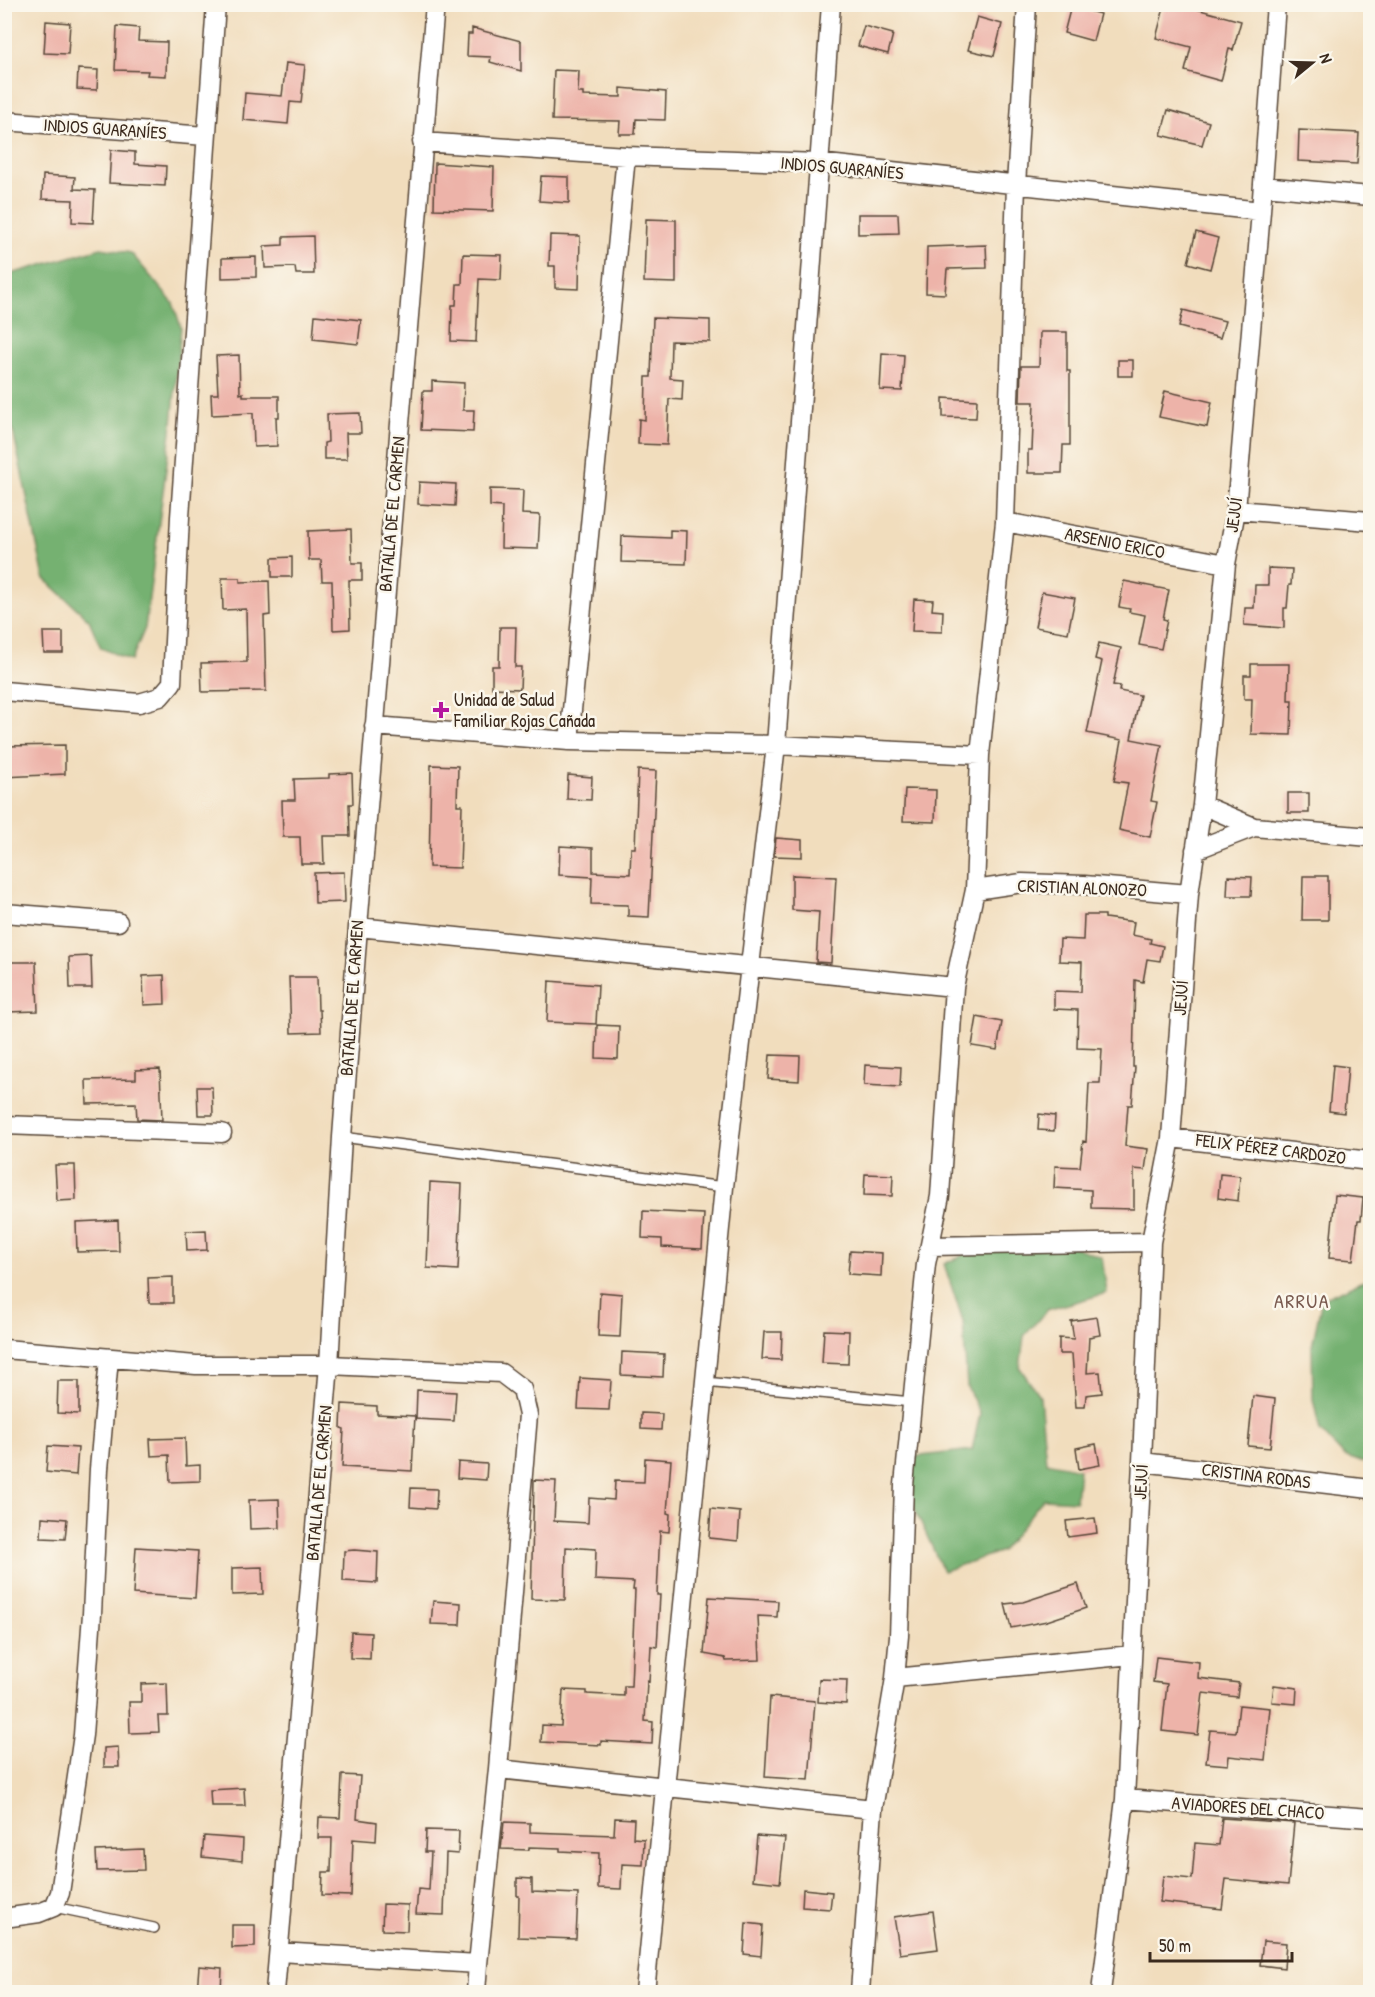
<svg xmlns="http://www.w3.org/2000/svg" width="1375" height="1997" font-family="'Patrick Hand',sans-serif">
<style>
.forest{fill:#75b171;stroke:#586e48;stroke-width:1.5}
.building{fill:#edb3a9}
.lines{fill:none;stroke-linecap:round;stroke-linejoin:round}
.lane-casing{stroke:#564536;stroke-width:12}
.street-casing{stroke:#564536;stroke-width:21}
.lane{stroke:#fff;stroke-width:9}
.street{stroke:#fff;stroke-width:18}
.poi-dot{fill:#b5179e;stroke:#fbf7ec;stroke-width:2}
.labels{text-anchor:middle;stroke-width:5;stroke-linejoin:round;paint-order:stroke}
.street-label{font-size:18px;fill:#3b2a1e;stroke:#fbf7ec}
.poi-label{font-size:18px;fill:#3b2a1e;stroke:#fbf7ec;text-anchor:start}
.neighbourhood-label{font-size:20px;letter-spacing:1.5px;fill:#795a4f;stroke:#fbf7ec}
</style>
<rect width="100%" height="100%" fill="#fbf7ec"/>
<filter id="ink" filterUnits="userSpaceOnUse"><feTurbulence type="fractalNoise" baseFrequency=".0167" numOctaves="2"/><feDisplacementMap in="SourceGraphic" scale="12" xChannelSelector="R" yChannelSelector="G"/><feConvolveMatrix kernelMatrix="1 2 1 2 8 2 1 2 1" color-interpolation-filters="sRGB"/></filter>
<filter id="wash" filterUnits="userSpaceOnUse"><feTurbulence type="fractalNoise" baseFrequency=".008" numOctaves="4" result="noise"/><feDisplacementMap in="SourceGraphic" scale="24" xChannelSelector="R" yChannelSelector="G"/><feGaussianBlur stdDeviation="1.35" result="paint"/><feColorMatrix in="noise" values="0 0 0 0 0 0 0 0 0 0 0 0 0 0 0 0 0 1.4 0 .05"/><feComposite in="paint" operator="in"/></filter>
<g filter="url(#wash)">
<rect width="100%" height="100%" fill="#f1ddbd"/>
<path class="forest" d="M101 248 131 253 173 303 181 327 172 424 145 628 131 661 101 648 89 620 44 578 5 393V279L11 274Z
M1069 1245 1102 1257 1107 1293 1047 1310 1024 1336 1020 1368 1040 1397 1046 1462 1079 1469 1076 1501 1043 1499 1002 1551 943 1571 904 1485 913 1457 972 1450 980 1413 967 1387 963 1321 944 1264 972 1251Z
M1370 1278V1465L1344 1456 1320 1431 1313 1399 1312 1346 1322 1299Z"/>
<g id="blocks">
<path class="building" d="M1165 4H1178L1241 21 1233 50 1229 49 1221 81 1185 71 1191 47 1156 38Z
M1071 6 1100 14 1093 41 1064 33Z
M977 17 1002 24 994 56 968 50Z
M46 21 70 23 68 54 44 53Z
M117 26 139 28 138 41 167 42 166 76 147 75 148 71 115 70Z
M864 26 893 34 888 54 858 46Z
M472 28 521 41V71L490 62 491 57 467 56 468 34H472Z
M286 63 305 65 301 103 290 102 288 124 243 120 245 93 282 96Z
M78 69 98 70 97 90 77 89Z
M554 70 579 71 578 93H583V96L621 97V88L666 92 665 120 636 119 635 134H619L620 121 552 120Z
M1168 110 1209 122 1202 145 1161 135Z
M1299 130 1359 133 1357 164 1298 161Z
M111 150 135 152V164L166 166 165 186 109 183Z
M435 163 494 167 493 211 434 209Z
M43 175 75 177 74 189 95 190 93 223 72 222 73 200 42 199Z
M541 176 569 177V203L539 201Z
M858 214H898L899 233 858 234Z
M646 219 676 220V283L644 282Z
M1196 232 1218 238 1210 269 1188 263Z
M550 235 580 236 579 289 555 288V266H549Z
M313 236 314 274H296L295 267 265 268 264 246 283 245V237Z
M986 245 987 268 947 269 945 294 926 293 927 247Z
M463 254 502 255 501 280 479 279 476 342 451 341 452 305H456L457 284H462Z
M256 257V277L222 278V258Z
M1183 310 1225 321 1220 338 1179 327Z
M315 315 361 320 358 344 313 339Z
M653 318 710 320V342L671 341 670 378 683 379 682 400 669 399 667 445 638 444 639 419 645 420 646 377H651Z
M1040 332H1067V371H1070V445H1063L1062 473H1028V450H1032L1034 402H1020L1021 366H1039Z
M882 353 904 355 902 391 880 390Z
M239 355 240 394 243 393V396H279V417H276L277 446 254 447 253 413 212 415 211 394H218L216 356Z
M1118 360H1133V376H1118Z
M432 381 464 383 463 410H474L473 432 421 430 423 391H432Z
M1165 391 1212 402 1207 427 1159 417Z
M943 398 977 400 976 418 943 417Z
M360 413 361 433H346L347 459H324V443L328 442 327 414Z
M419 482 456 484 455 506 418 504Z
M490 489 523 490 522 514 540 515 538 549 501 548 502 507 490 506Z
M351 529 352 563H362V580H349L350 629 333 630 332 581H322L321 560H309L308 531Z
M670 530 687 531 686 564 621 562 622 536 670 538Z
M292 557V577H272V558Z
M1268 568 1292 569 1291 585H1289L1287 608H1284V628L1244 625 1245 608H1254L1255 585H1268Z
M222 578H240V582L269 581 270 615 264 616 266 691 202 692 201 663 247 662 246 609 223 610Z
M1124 581 1169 590 1163 619 1167 620 1161 649 1139 645 1145 615 1129 612 1130 609 1119 607Z
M1042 592 1075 598 1068 633 1035 627Z
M914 599 933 600 932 610 943 611 942 632 912 631Z
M500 627H516L515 667H521L520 689 492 688V666H499Z
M43 632H63V653H44Z
M1099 643 1121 648 1113 685 1120 686 1119 691 1140 695 1131 739 1162 745 1151 801 1157 802 1150 837 1119 830 1128 783 1114 781 1122 740 1087 733 1102 661 1095 659Z
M1251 664H1289L1288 700H1292L1291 735 1251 734 1252 699H1244V675H1251Z
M65 745V774L4 777V746Z
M431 765 458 766 457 805H462L460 868 429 867Z
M638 770 656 771 649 917 628 916V905L591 904 592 877 559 875 560 846 593 848V872L630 874 631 848H635Z
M352 773 353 804H349L350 836H323L324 864H301L300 837H283L282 800H295L294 779 329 778V774Z
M568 775 592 777 591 800 567 799Z
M905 789 936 790 935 822 903 821Z
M1288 793H1309V813H1288Z
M776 838 802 840V857L774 856Z
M344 872 345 902 315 903 314 873Z
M792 875 836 877 831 963 816 962 819 912 792 910Z
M1228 876 1252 877 1251 896H1227Z
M1303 876H1328V920H1302Z
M1084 915H1105V918L1134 922 1132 935 1151 939 1150 943 1163 946 1160 961 1147 959 1143 982 1135 980 1133 1067H1135L1132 1105H1128L1125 1146 1148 1149 1145 1170 1134 1169V1209L1091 1208V1190L1054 1188 1055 1166 1080 1167 1083 1141 1086 1142 1089 1083H1100L1102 1049 1077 1048 1078 1010 1054 1009V991L1081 992 1082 962 1059 961 1060 939 1083 940Z
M91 956 92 988H70L69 957Z
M5 962H36L38 1011 6 1012Z
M164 975 165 1004 144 1005 143 976Z
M289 977H317L318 1010H320L321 1032 291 1033Z
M549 981 598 985 596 1024 547 1022Z
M977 1017 1002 1022 997 1050 972 1046Z
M597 1025 619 1026 618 1059 596 1058Z
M770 1055 800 1056 799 1081 768 1079Z
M865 1065 901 1067 900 1087 864 1085Z
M1333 1065 1348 1067 1344 1113 1329 1111Z
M160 1069 162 1120 137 1119 136 1103 87 1104 86 1080 136 1079V1070Z
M197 1087H212L213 1115H198Z
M1039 1114 1055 1116 1054 1131 1038 1130Z
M55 1165H75L76 1200 57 1201Z
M865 1174 893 1175 892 1196 864 1195Z
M1220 1174 1240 1176 1238 1201 1218 1198Z
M430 1182 462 1184 458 1270 427 1268Z
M1335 1195 1363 1198 1361 1220H1358L1353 1260 1329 1258Z
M643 1211 704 1214 702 1249 662 1247V1239L642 1238Z
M118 1220 119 1251 77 1252 76 1222Z
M206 1230 207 1250 187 1251 186 1231Z
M850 1251 882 1253 881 1276 848 1274Z
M173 1277V1303H149L148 1278Z
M600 1292 622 1294 620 1337 598 1336Z
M1097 1317 1100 1335 1089 1337 1087 1373 1100 1372 1102 1393 1086 1395 1085 1407H1076L1072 1354H1059V1338L1074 1339 1071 1321Z
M824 1330 849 1331 848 1364 822 1363Z
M764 1332H782L781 1360 762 1359Z
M622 1352 664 1354 663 1377 621 1375Z
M580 1378 611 1380 609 1410 578 1409Z
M58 1381H79V1414L57 1413Z
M417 1390 456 1392 454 1421 416 1419Z
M1253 1396 1275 1399 1270 1448 1248 1446Z
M342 1404 377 1406V1414L415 1416 412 1471 342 1467 344 1429 341 1428Z
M641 1413 662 1414 661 1430 641 1429Z
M185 1438 186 1466 200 1465V1481L170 1482 169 1455 151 1456 150 1439Z
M1096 1444 1100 1465 1079 1469 1076 1448Z
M48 1446 78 1448 76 1475 46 1472Z
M645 1458 671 1460 667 1513 670 1514 669 1532 660 1531 657 1595H660L657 1647 651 1646 649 1682 647 1681 645 1721 653 1722 652 1744 601 1741V1745L541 1742 542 1725 561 1726 563 1690 587 1691V1694L624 1696V1686H631L635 1590H633L634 1582 595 1580 596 1549 566 1547 565 1600 531 1599 534 1480 556 1481 554 1521 588 1523 589 1498 614 1500 615 1481 644 1482Z
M458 1462 487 1464 486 1480 457 1478Z
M411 1488 437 1489 436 1509 410 1507Z
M279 1499 280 1528 250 1529 249 1500Z
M711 1509 740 1512 738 1541 709 1538Z
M42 1517 67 1519 65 1539 41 1538Z
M1095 1518 1097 1533 1068 1537 1066 1521Z
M136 1547 198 1551 195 1598 133 1594Z
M354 1550 378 1552 377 1583 343 1581 344 1551Z
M262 1567 263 1594 232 1595V1568Z
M1078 1584 1086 1608 1047 1621 1011 1628 1005 1604 1023 1602Z
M709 1597 778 1601 777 1617 758 1616 760 1660 726 1661 725 1658 704 1654Z
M433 1601 461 1603 460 1625 431 1624Z
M351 1632 371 1633 370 1659 350 1658Z
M1156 1657 1199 1662 1198 1678 1239 1683 1237 1697 1203 1693 1198 1735 1162 1731 1167 1684 1153 1682Z
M819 1679 847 1680 846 1704 818 1702Z
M167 1683 168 1716H158L159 1732 130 1733 129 1702H141V1684Z
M1274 1685 1297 1688 1296 1704 1272 1702Z
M770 1697 815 1701 809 1780 765 1777Z
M1239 1705 1270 1708 1265 1760 1229 1756 1228 1765 1206 1763 1210 1730 1236 1732Z
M118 1747 119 1767H104V1748Z
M342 1775 360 1776 357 1819 377 1822 376 1841 353 1839 351 1896 322 1895 323 1872H331L332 1838H318L319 1817 340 1818Z
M244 1788 245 1806H211L210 1790Z
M615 1818 634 1819 633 1838 644 1839 643 1865 622 1864 621 1889 598 1888 599 1853 560 1851V1848L529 1847V1850L501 1849 504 1822 530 1823V1832L614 1835Z
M1222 1818 1294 1823 1288 1885 1226 1879 1222 1909 1160 1902 1163 1876 1192 1879 1195 1843 1219 1845Z
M426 1830 459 1831 458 1854 446 1853 444 1915 416 1914 418 1889 429 1890 431 1852H425Z
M204 1836 243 1839 242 1861 202 1857Z
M757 1836 785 1838 780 1883 753 1880Z
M143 1849 144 1870 97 1871 96 1851Z
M517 1878 532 1879V1892L578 1894 576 1939 518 1937 519 1896H517Z
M803 1889 832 1892 830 1909 802 1907Z
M383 1904 408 1905 407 1931 382 1930Z
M933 1911 938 1949 900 1954 894 1917Z
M746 1923 763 1925 761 1956 744 1954Z
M232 1925H255V1947L232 1948Z
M1263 1941 1286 1943 1284 1968 1260 1965Z
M199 1966 222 1968 221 1992H197Z"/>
</g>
</g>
<g filter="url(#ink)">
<use href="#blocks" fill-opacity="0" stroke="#564536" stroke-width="1.5"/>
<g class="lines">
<g class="lane-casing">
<path id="lane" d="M342 1137 724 1187
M705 1382 912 1402
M54 1907 154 1928"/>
</g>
<g class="street-casing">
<path id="street" d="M4 121 206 136
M422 142 626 156 818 163 1261 211
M1263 186 1370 196
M1236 510 1370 521
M1005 522 1226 564
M4 691 139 703 160 697 172 683 180 517 216 4
M374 726 569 741 776 745 980 755
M569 741 626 156
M1202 805 1254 827 1370 837
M1195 850 1254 827
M975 890 1022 883 1084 885 1189 894
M4 913 118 922
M358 927 954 987 975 890 980 755 1005 522 1016 185 1027 4
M4 1125 222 1133
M1171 1138 1370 1161
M930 1246 1151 1242
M4 1349 196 1365H329L501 1373 522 1389 528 1415 498 1769 478 1964 279 1952
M1142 1462 1370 1489
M895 1678 1132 1655
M498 1769 873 1809
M1125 1799 1370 1818
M4 1918 39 1913 54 1907 60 1893 83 1735 92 1614 99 1469 109 1358
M275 1992 329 1365 342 1137 358 927 435 4
M476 1992 478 1964
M645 1992 724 1187 776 745 831 4
M860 1992 873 1809 895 1678 899 1636 904 1485 926 1264 940 1196 954 987
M1101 1992 1125 1799 1142 1462 1151 1242 1171 1138 1189 894 1202 805 1226 564 1236 510 1261 211 1276 4"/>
</g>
<use href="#lane" class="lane"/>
<use href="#street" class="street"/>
</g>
</g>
<path class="poi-dot" d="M438 701h6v6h6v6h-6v6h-6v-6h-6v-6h6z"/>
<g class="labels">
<g class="street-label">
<text transform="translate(105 129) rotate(4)" y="6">INDIOS GUARANÍES</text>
<text transform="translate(842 168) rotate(5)" y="6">INDIOS GUARANÍES</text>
<text transform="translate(392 514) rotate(-85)" y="6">BATALLA DE EL CARMEN</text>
<text transform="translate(1234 515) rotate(-82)" y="6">JEJUÍ</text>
<text transform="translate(1115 543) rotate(11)" y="6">ARSENIO ERICO</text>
<text transform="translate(1082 888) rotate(2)" y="6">CRISTIAN ALONOZO</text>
<text transform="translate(352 998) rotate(-86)" y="6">BATALLA DE EL CARMEN</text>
<text transform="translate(1181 998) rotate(-86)" y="6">JEJUÍ</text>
<text transform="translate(1271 1149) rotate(7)" y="6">FELIX PÉREZ CARDOZO</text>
<text transform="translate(1256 1476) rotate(7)" y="6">CRISTINA RODAS</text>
<text transform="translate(1141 1482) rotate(-87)" y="6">JEJUÍ</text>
<text transform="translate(319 1483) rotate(-85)" y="6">BATALLA DE EL CARMEN</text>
<text transform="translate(1248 1808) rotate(4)" y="6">AVIADORES DEL CHACO</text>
</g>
<g class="poi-label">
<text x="454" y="706">Unidad de Salud<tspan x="454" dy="21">Familiar Rojas Cañada</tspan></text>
</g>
<g class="neighbourhood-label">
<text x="1302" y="1308">ARRUA</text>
</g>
</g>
<rect width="1375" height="1997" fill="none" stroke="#fbf7ec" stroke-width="24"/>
<g transform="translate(1312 63) rotate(71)" stroke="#fbf7ec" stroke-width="4.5" paint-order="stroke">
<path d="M0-4.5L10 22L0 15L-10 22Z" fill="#3b2a1e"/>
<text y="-9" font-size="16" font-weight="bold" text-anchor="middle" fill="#3b2a1e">N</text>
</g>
<path d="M1150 1952v9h142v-9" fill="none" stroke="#3b2a1e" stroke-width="3"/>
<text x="1159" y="1952" font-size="18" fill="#3b2a1e" stroke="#fbf7ec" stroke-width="4.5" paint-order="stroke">50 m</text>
</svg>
